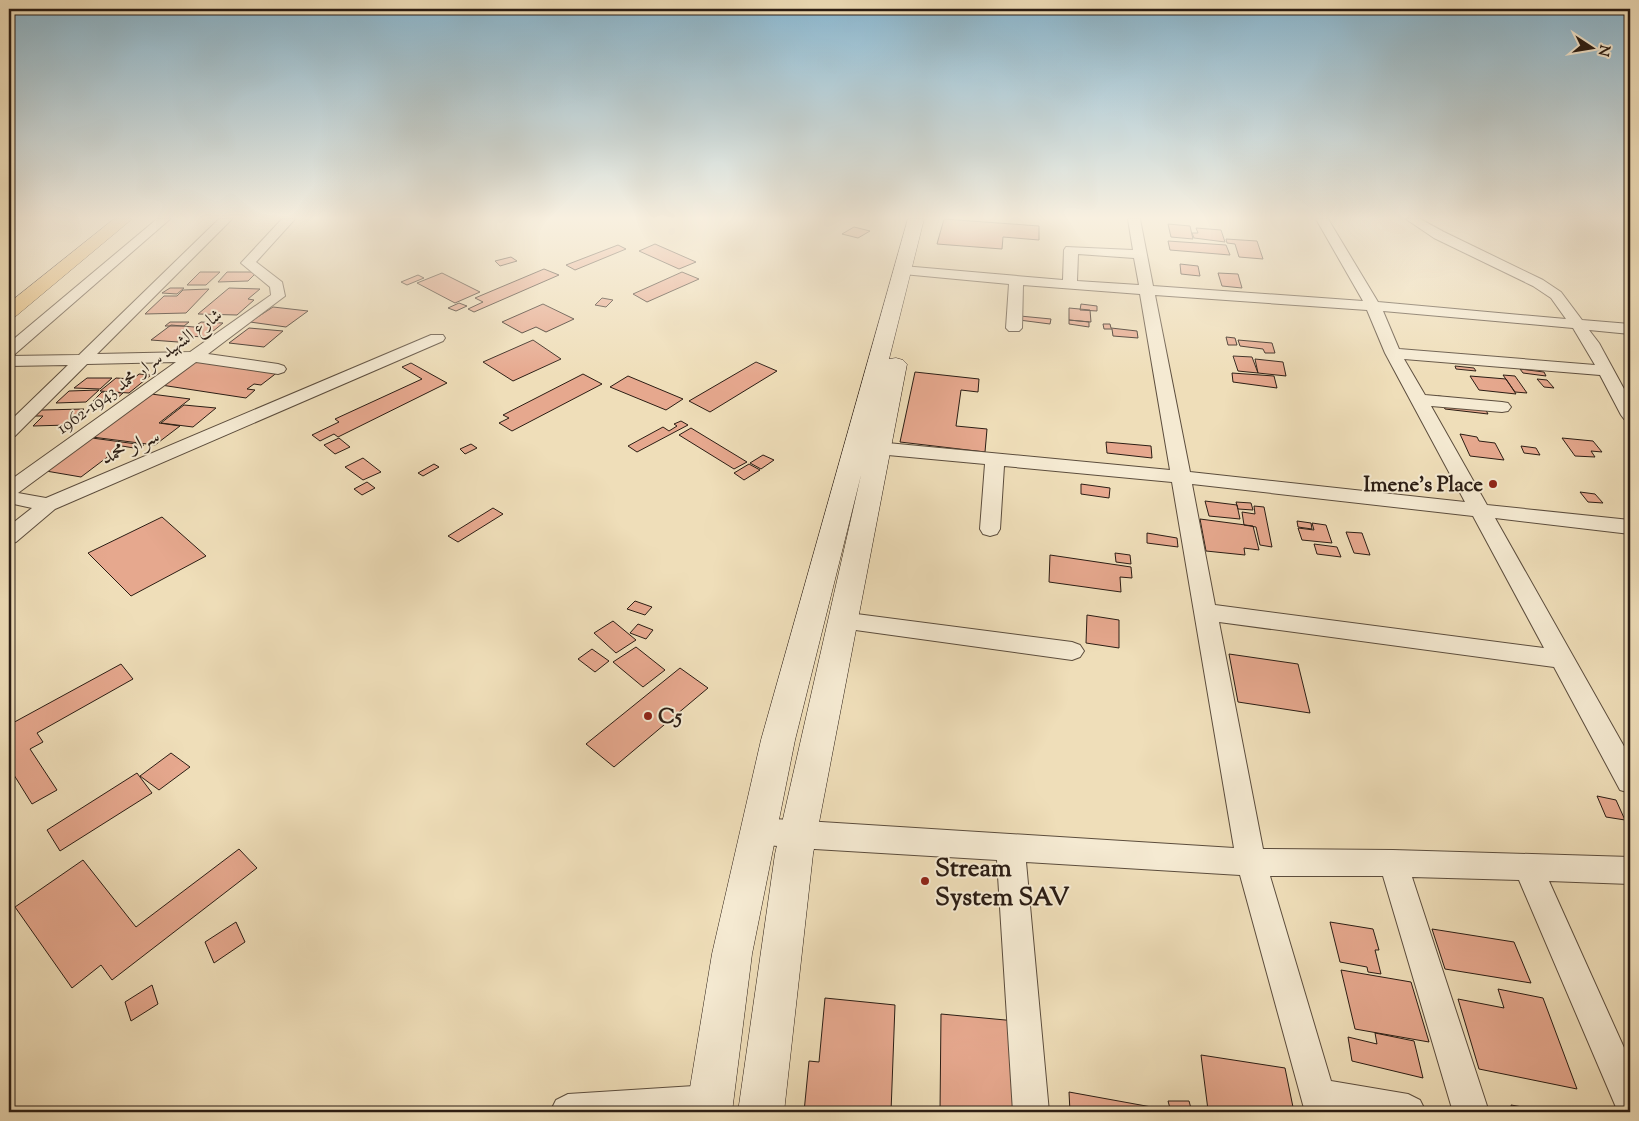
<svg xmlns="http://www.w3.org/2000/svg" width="1639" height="1121" font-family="'Sorts Mill Goudy',Amiri,serif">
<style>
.building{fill:#e6a88e;stroke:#2b1d14}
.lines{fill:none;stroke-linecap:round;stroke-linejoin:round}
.street-casing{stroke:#5c4d3d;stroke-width:2}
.secondary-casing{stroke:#2b1d14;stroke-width:1}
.highway-casing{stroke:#2b1d14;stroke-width:1}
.street{fill:#f5ead2;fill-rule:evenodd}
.secondary{fill:#f5ead2;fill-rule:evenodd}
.highway{fill:#e8bf7c;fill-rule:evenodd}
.poi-dot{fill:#8f2418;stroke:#f5ead2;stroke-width:2}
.labels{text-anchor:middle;stroke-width:4;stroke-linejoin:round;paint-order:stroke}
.far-street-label{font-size:18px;fill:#2b1d14;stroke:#f5ead2}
.street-label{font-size:21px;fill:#2b1d14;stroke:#f5ead2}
.poi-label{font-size:21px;font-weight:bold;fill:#2b1d14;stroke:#f5ead2;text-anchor:end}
.near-poi-label{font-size:25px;font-weight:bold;fill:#2b1d14;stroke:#f5ead2;text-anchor:start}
</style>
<rect width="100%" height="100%" fill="#efdeb9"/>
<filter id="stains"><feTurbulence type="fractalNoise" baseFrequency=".004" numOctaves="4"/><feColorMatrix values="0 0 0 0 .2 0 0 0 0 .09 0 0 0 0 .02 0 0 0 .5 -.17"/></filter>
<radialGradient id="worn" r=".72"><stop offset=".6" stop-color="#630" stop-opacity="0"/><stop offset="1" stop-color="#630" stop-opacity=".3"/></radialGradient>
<path class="building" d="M944 219 1039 226V240L1003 237 1002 249 937 244Z
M1168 224 1190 226 1193 239 1171 237Z
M854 227 870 231 858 238 842 234Z
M1196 228 1221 230 1225 242 1194 238 1192 233H1198Z
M1226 239 1257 241 1263 259 1239 257 1235 244 1227 243Z
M1168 241 1226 245 1230 255 1170 250Z
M655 244 696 262 679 269 639 251Z
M618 245 626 249 575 270 566 265Z
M511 257 517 261 500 266 495 261Z
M1180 264 1198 266 1200 276 1181 274Z
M544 269 559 275 474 312 468 309 483 302 475 298Z
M200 272H220L206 285H187Z
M227 272H257L248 281 218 282Z
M682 272 699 279 647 302 633 294Z
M442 273 480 292 455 303 417 283Z
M1218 273 1238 274 1242 288 1222 286Z
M418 275 424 278 407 285 401 282Z
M170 288H184L177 294 162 293Z
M229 288 260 289 248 299 254 300 237 315 198 314Z
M209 289 186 313 145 314 164 296H177L183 290Z
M602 298 613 300 606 307 595 305Z
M459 303 467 306 456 311 448 308Z
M543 304 574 319 546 332 536 327 522 333 502 322Z
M1081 304 1097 306V311L1080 310Z
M273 307 308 311 286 327 250 322Z
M1069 308 1090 310 1091 322 1069 320Z
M1020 316 1051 319 1050 324 1019 320Z
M1069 320 1089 322V327L1069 324Z
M170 322H189L184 326H165Z
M201 322 223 323 206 337 186 336 178 342 151 340 171 325 194 327Z
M1103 324H1110L1111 328 1137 331 1138 338 1113 336 1112 329H1104Z
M249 328 283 331 264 347 229 343Z
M1226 337 1235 338 1237 345H1228Z
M533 340 561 359 513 381 483 362Z
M1238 340 1272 343 1275 353H1265L1263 349 1240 346Z
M1233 356 1252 357 1258 373 1238 371Z
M1255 359 1283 362 1286 376 1258 373Z
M198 360 283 368 261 385 254 384 247 389 255 390 246 398 161 385Z
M756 362 777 371 710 412 689 401Z
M411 363 447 383 338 437 334 434 320 441 312 435 339 422 335 419 422 379 402 367Z
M1455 366 1474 368 1476 371 1456 369Z
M1520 369 1544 372 1546 376 1523 373Z
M915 372 979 379 978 392 961 390 956 426 987 429 985 452 900 442Z
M1232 373 1274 376 1277 388 1233 382Z
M139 374 151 375 129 393 100 391 116 378 133 379Z
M583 374 602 384 512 431 499 423 509 418 503 415Z
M1503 375 1515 376 1527 393 1515 392Z
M628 376 683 399 666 410 610 387Z
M1470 376 1506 379 1516 394 1479 390Z
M87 378H112L100 389 74 388Z
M1537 379 1547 380 1554 388 1544 387Z
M99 390 86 402 56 403 69 391Z
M102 392 123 393 114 401H93Z
M151 394 190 399 159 423 180 426 155 445 92 437Z
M1438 396 1481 401 1488 414 1445 409Z
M184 405 216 408 193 427 161 423Z
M84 409 68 425 33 426 43 416H35L42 410Z
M681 421 688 425 637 452 628 446 663 427 669 431 677 426 674 424Z
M691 428 747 462 734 469 679 435Z
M1460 434 1477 437 1479 441 1495 443 1504 460 1470 456Z
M92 438 144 445 140 449 122 446 81 477 46 471Z
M339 438 350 447 335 454 324 445Z
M1562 438 1593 441 1602 452 1591 451 1595 457 1575 456Z
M1106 442 1151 446 1152 458 1107 453Z
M471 444 477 448 465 454 460 449Z
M1521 446 1536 448 1540 455 1524 453Z
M763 455 774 460 761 469 750 463Z
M363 458 381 472 363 480 345 467Z
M434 464 439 467 423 476 418 473Z
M749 464 760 470 744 480 734 473Z
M367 482 375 488 362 495 354 489Z
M1081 484 1110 488 1109 498 1081 494Z
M1580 492 1595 494 1603 503 1588 502Z
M1205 501 1237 505 1240 519 1209 516Z
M1236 502 1251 503 1253 510 1238 509Z
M1254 506 1264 507 1272 547 1260 545 1256 527 1244 525 1242 512 1255 514Z
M493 508 503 514 458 542 448 536Z
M162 517 206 556 131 596 88 553Z
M1200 519 1253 526 1259 550 1244 548 1245 555 1206 551Z
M1297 521 1311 523 1312 529 1298 527Z
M1312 523 1326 525 1332 543 1302 540 1298 528 1314 530Z
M1346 532 1362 533 1370 555 1354 553Z
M1147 533 1177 538 1178 547 1147 543Z
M1314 544 1337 547 1341 557 1317 554Z
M1115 553 1130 555 1131 564 1116 562Z
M1050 555 1131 567 1132 578 1120 577 1121 592 1049 582Z
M635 601 652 607 645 615 627 609Z
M1087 615 1119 620V648L1086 643Z
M613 621 636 640 616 653 594 633Z
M638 624 653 630 646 639 630 633Z
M636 647 665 670 643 687 613 662Z
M592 649 609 661 595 672 578 659Z
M1229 654 1298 664 1310 713 1238 702Z
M121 664 133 679 37 733 43 742 30 749 57 790 32 804 9 767V725Z
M680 668 708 688 614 767 586 744Z
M171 753 190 767 159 790 140 776Z
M137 773 152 793 60 851 47 830Z
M1597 796 1616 800 1625 820 1606 817Z
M239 849 257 868 112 980 101 965 72 988 15 907 83 860 136 927Z
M236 922 245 942 214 963 205 942Z
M1330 922 1373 929 1379 950H1375L1381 974 1368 972 1367 967 1340 962Z
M1432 929 1514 942 1531 983 1445 969Z
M1341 970 1411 982 1429 1042 1355 1029Z
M152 985 158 1004 131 1021 125 1002Z
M1498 989 1543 998 1577 1089 1479 1069 1458 999 1504 1008Z
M825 998 895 1005 891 1112H804L809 1061 819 1062Z
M941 1014 1016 1021 1021 1112H940Z
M1375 1033 1414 1041 1423 1078 1352 1061 1348 1037 1377 1044Z
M1201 1055 1285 1068 1294 1112H1224L1208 1110Z
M1069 1092 1157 1108 1158 1112H1070Z
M1168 1101H1189L1192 1112H1171Z
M1511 1105 1551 1112H1513Z
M1437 1107 1471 1112H1439Z"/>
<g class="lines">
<g class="street-casing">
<path id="street" d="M157 219H170L15 354 9 356V343Z
M219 219H232L97 354 190 352 271 295 270 287 241 263 282 219H295L256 262 282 282 285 296 208 354 278 364 284 366 286 369 284 372 278 374 196 362 18 493 46 498 431 335H443L445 338 443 341 55 509 16 542 9 544V526L32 508 9 503V481L176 362 87 364 15 436 9 437V422L68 365 9 366V356L79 355Z
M1128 219H1140L1153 286 1363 301 1316 219H1328L1378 302 1566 319 1551 298 1533 286 1434 238 1406 219H1420L1444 232 1543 280 1561 292 1582 320 1630 324V334L1589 330 1599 343 1630 400V420L1624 419 1621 415 1600 375 1404 359 1425 395 1502 402 1508 403 1511 407 1508 411 1502 412 1431 406 1487 505 1630 520V534L1495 518 1630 757V793L1620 790 1554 667 1219 622 1263 849 1393 850 1630 857V884L1549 881 1630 1061V1112H1618L1519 880 1412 877 1489 1112H1453L1383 876H1270L1331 1081 1408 1094 1420 1100 1426 1112H1305L1240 875 1026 862 1049 1112H1013L997 860 798 848 758 844 748 840 744 831 748 822 758 818 1234 848 1172 482 1004 466 1000 529 997 534 990 536 983 534 980 529 985 464 877 454 870 452 868 448 870 444 877 442 1170 470 1140 294 1023 285 1022 328 1019 331H1009L1006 328 1009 284 903 274 896 270 903 266 1063 280 1064 250 1066 247 1133 250ZM1078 254 1134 258 1139 285 1077 281ZM1155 295 1367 310 1385 353 1465 502 1190 472ZM1383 311 1573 328 1595 365 1399 349ZM1192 484 1473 516 1544 648 1215 605Z
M841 612 1072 642 1080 645 1084 651 1080 657 1072 660 841 628 833 626 830 620 833 614Z
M710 1085 722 1091 728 1103 724 1112H550L556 1100 568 1094Z"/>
</g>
<g class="secondary-casing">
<path id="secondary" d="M908 219H924L889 359 896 358 903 360 907 364 813 854 784 1112H738L775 854 861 475 795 740 752 954 732 1112H686L712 954 761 740Z"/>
</g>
<g class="highway-casing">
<path id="highway" d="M114 219H132L16 316 9 318V303Z"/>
</g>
<use href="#street" class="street"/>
<use href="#secondary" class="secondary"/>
<use href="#highway" class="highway"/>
</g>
<linearGradient id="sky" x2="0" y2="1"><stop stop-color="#89b7d0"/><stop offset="0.58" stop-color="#f8f0e0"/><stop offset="1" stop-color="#f8f0e0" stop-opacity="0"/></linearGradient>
<rect width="1639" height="376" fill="url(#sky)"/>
<g class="poi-dot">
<circle cx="1493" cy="484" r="5"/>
<circle cx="648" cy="716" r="5"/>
<circle cx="925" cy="881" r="5"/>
</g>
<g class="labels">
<g class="far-street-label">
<text transform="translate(139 371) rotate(-36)" y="6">شارع الشهيد سرار محمد 1943-1962</text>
</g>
<g class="street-label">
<text transform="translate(130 446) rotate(-23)" y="7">سرار محمد</text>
</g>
<g class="poi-label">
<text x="1483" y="491">Imene's Place</text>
<text x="658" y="723" text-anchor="start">C5</text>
</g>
<g class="near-poi-label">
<text x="935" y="876">Stream<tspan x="935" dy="29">System SAV</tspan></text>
</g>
</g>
<rect width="1639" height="1121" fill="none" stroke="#efdeb9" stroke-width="30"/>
<rect x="10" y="10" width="1619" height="1101" fill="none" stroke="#2b1d14" stroke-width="2.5"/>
<rect x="15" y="15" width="1609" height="1091" fill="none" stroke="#2b1d14"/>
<g transform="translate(1592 48) rotate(102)" stroke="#f5ead2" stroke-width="4" paint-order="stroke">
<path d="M0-4L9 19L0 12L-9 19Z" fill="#2b1d14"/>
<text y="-8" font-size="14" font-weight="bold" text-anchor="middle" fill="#2b1d14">N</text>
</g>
<rect width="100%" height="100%" filter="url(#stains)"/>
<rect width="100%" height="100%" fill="url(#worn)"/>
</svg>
